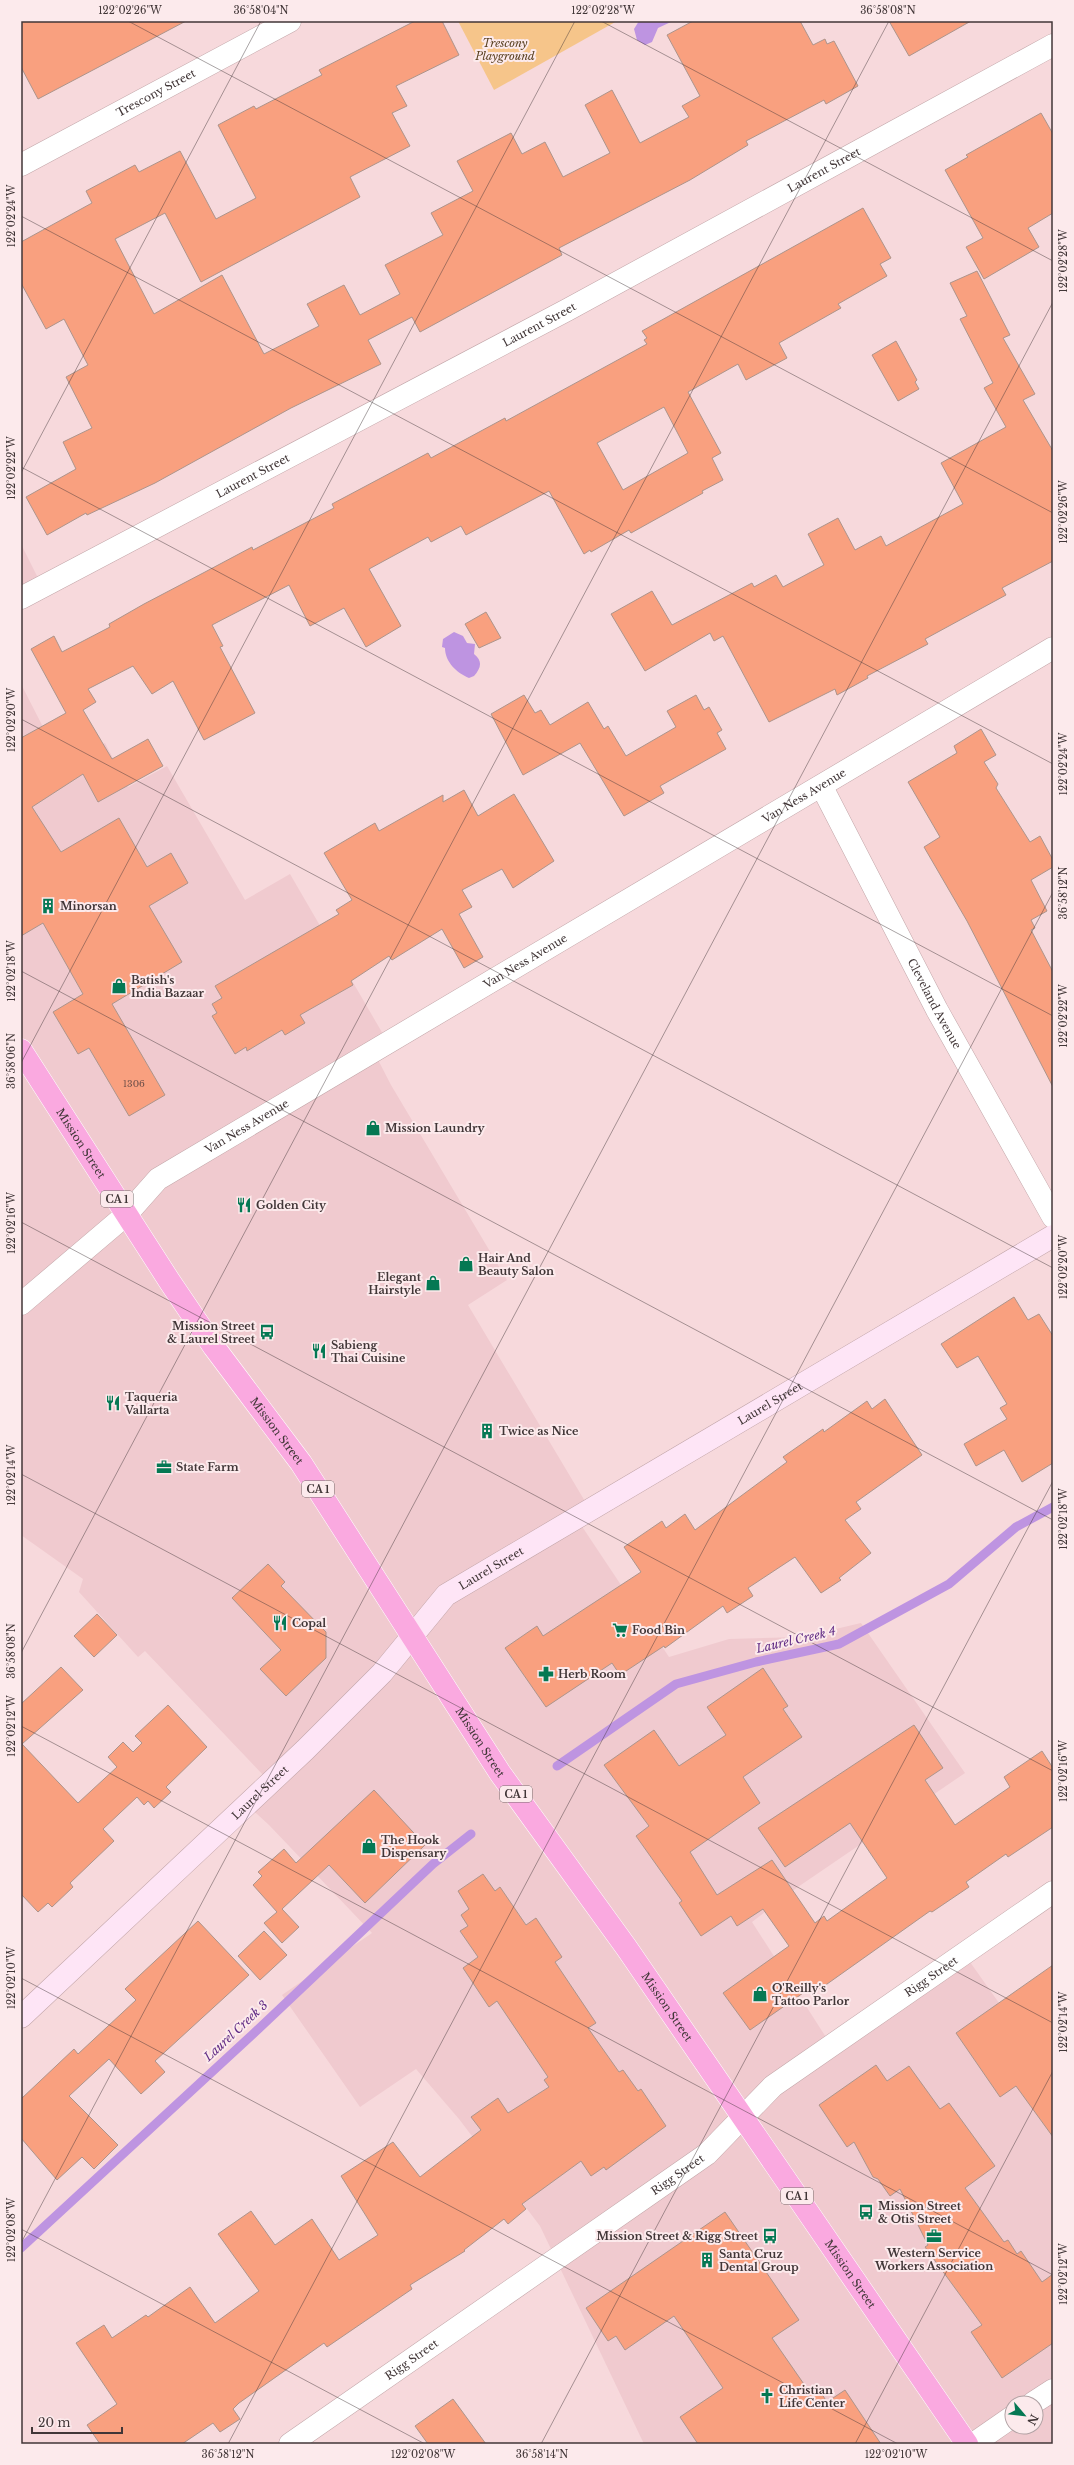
<svg xmlns="http://www.w3.org/2000/svg" width="1074" height="2465" font-family="'Libre Baskerville',serif">
<style>
.built{fill:#f0cacf;fill-rule:evenodd}
.green{fill:#f6c58a}
.water{fill:#be94e1}
.lines{fill:none;stroke-linecap:round;stroke-linejoin:round}
.stream{stroke:#be94e1;stroke-width:9}
.building{fill:#f9a07f;stroke:#ad948b;fill-rule:evenodd}
.street-casing{stroke:#c2a6a9;stroke-width:23}
.secondary-casing{stroke:#c2a6a9;stroke-width:23}
.highway-casing{stroke:#fff;stroke-width:23}
.street{stroke:#fff;stroke-width:22}
.secondary{stroke:#fee5f6;stroke-width:22}
.highway{stroke:#faa9e0;stroke-width:22}
.ticks{fill:none;stroke:#413637;stroke-width:1;stroke-opacity:0.45}
.labels{text-anchor:middle;stroke-width:4;stroke-linejoin:round;paint-order:stroke}
.number-label{font-size:9px;fill:#6f5049}
.shield{fill:#fceaec;stroke:#796c6d;stroke-width:1}
.shield-label{font-size:10px;font-weight:bold;fill:#413637}
.park-label{font-size:11px;font-style:italic;fill:#594020;stroke:#fceaec}
.street-label{font-size:11px;fill:#413637;stroke:#fceaec}
.poi-label{font-size:11px;font-weight:bold;fill:#413637;stroke:#fceaec;text-anchor:start}
.water-label{font-size:12px;font-style:italic;fill:#612c85;stroke:#fceaec}
.neatline{fill:none;stroke:#413637;stroke-width:1.5}
.ticks-label{font-size:10px;text-anchor:middle;fill:#413637}
</style>
<rect width="100%" height="100%" fill="#f7d9dc"/>
<path class="built" d="M21 544 42 586 21 597Z
M21 684 63 766 105 743 128 787 167 766 245 900 290 874 387 1041 373 1050 391 1085 507 1280 468 1305 589 1508 575 1516 669 1657 729 1639 802 1637 861 1623 965 1773 795 1889 752 1922 831 2045 965 1955 1053 2079V2444H644L540 2226 459 2119 416 2069 360 2107 282 1995 372 1933 269 1825 245 1803 266 1778 145 1651 138 1657 79 1592 83 1579 21 1535ZM1012 2403H1036V2427H1012Z"/>
<path class="green" d="M458 21H617L494 90Z"/>
<path class="water" d="M639 21H673L658 28 652 42 645 45 637 40 634 29Z
M454 632 463 636 467 643 475 644 474 654C483 661 481 668 474 676L469 678C457 673 445 662 445 648L442 647 443 639Z"/>
<g class="lines">
<path class="stream" d="M557 1766 676 1684 756 1662 839 1644 949 1584 1016 1527 1053 1507
M21 2248 252 2035 433 1864 471 1834"/>
</g>
<path class="building" d="M21 21H186L38 99 21 67Z
M415 21H442L459 55 396 86 407 106 392 113 410 146 350 177 360 197 201 282 165 213 115 239 154 314 222 275 264 354 319 326 307 304 344 285 360 315 400 294 385 265 443 235 431 213 473 191 457 161 511 133 522 154 545 142 563 177 610 153 585 105 612 90 640 143 689 117 682 106 700 96 667 35 693 21H800L813 45 825 39 827 44 834 41 858 86 826 104 824 100 746 141 748 145 690 180 559 248 562 255 420 332 412 317 368 340 381 364 291 408 155 483 87 515 86 513 47 535 26 497 76 469 63 442 92 428 66 377 88 365 64 319 46 329 21 283V242L92 203 86 191 135 165 139 172 180 151 216 219 256 198 218 125 254 106 256 109 322 75 319 70Z
M889 21H971L909 56Z
M1041 113 1053 134V213L1028 228 1039 247 984 279 966 247 983 238 945 170 968 157 966 155Z
M863 208 891 258 880 264 887 276 838 304 841 308 779 343 787 358 746 380 738 364 688 392 721 453 712 458 723 480 702 491 703 493 631 533 629 530 591 552 590 550 584 554 549 491 466 535 461 526 431 542 428 537 369 569 401 626 366 647 344 608 310 626 289 585 212 625 223 646 220 647 255 713 204 740 173 681 152 694 133 666 88 689 96 702 83 710 112 759 148 739 163 766 98 802 83 774 32 807 61 852 119 818 147 867 171 853 188 883 149 906 182 962 112 1004 165 1095 129 1116 89 1048 78 1054 53 1012 83 994 43 923 21 936V738L66 713 31 649 54 636 62 652 110 627 109 624 144 604 205 572 252 547 253 550 334 508 332 504 428 453 431 458 505 418 506 421 647 344 644 340 647 338 642 331ZM664 407 688 453 623 490 597 443Z
M977 271 1010 335 1003 338 1035 394 1023 400 1053 451V561L1002 588 1006 595 925 639 928 644 867 676 868 678 837 695 835 689 769 722 723 636 714 641 710 633 645 671 611 614 652 591 672 625 752 583 754 587 776 575 783 587 824 565 808 534 838 518 855 550 881 536 886 546 963 504 941 463 1006 427 984 388 993 383 960 319 967 316 950 283Z
M896 341 917 380 915 382 919 389 898 401 872 355Z
M486 612 501 638 479 648 465 624Z
M524 695 535 713 541 710 550 725 588 702 604 729 608 726 626 756 676 727 667 711 696 695 704 710 709 707 722 730 717 733 726 749 660 786 664 793 624 816 580 743 523 775 491 714Z
M981 729 996 755 984 762 998 784 996 788 1030 842 1040 836 1053 860V867L1031 880 1047 911 1031 920 1035 928 1031 930 1053 972V1087L967 921 924 847 940 837 908 782 957 753 954 746Z
M464 790 478 816 514 794 554 861 513 888 502 869 462 890 472 907 459 914 483 957 464 968 442 929 392 960 389 956 351 981 353 985 300 1015 305 1023 285 1035 282 1030 247 1051 246 1047 235 1054 212 1016 217 1013 212 1004 222 998 215 986 339 914 336 910 352 900 324 853 375 823 379 831 443 795V802Z
M1014 1297 1028 1320 1039 1314 1053 1336V1463L1022 1482 1004 1450 976 1466 964 1444 1007 1419 1000 1408 1007 1404 978 1356 957 1368 941 1344Z
M885 1399 922 1455 856 1502 861 1509 845 1520 871 1553 839 1578 841 1580 821 1593 795 1557 748 1588 753 1596 727 1613 723 1606 665 1648 664 1646 620 1675 612 1663 546 1707 505 1648 537 1626 543 1636 641 1572 624 1547 662 1521 666 1528 685 1514 695 1530 787 1462 783 1457 823 1429 824 1432 867 1401 872 1409Z
M268 1564 285 1582 281 1586 326 1632V1658L286 1696 260 1669 281 1650 232 1598Z
M97 1614 117 1635 94 1657 74 1636Z
M61 1667 83 1690 22 1744 78 1803 117 1767 108 1757 123 1742 133 1752 142 1743 135 1736 168 1705 207 1747 166 1787 171 1792 154 1808 148 1801 144 1805 137 1797 103 1829 114 1841 70 1883 73 1887 52 1907 48 1903 38 1912 21 1894V1704Z
M763 1668 788 1706 783 1709 802 1737 743 1777 760 1803 690 1852 717 1895 772 1860 815 1923 824 1916 827 1921 887 1878 850 1823 785 1867 758 1828 914 1725 943 1768 925 1780 955 1825 1010 1787 1004 1777 1042 1751 1053 1768V1827L1008 1857 1006 1854 966 1882 969 1887 932 1912 930 1911 820 1989 816 1984 750 2030 723 1993 789 1946 763 1909 737 1926 731 1916 701 1936 679 1903 682 1901 636 1836 649 1826 604 1765 654 1730 679 1766 726 1735 707 1707Z
M374 1790 425 1845 365 1903 329 1865 282 1909 299 1927 282 1943 264 1923 277 1912 253 1885 262 1876 258 1872 284 1849 296 1863Z
M483 1874 495 1891 500 1887 526 1925 536 1918 562 1957 555 1962 596 2023 588 2028 619 2072 623 2070 638 2091 641 2089 666 2126 606 2170 604 2167 591 2176 581 2161 522 2204 526 2209 508 2224 504 2219 464 2250 465 2251 410 2285 412 2289 327 2347 324 2343 239 2403 233 2409 240 2419 220 2432 213 2423 182 2444H100L87 2425 117 2404 76 2343 104 2325 112 2338 146 2315 148 2317 190 2287 215 2323 259 2291 218 2234 251 2211 275 2245 312 2219 339 2260 378 2235 341 2176 393 2142 420 2177 481 2130 471 2117 498 2098 508 2113 549 2087 544 2080 548 2077 497 2001 489 2007 463 1968 478 1957 460 1931 468 1926 461 1915 469 1909 458 1891Z
M198 1921 249 1975 155 2061 165 2072 141 2094 109 2059 69 2096 118 2145 94 2169 82 2157 57 2180 21 2138V2099L74 2049 78 2054 136 2000 125 1989Z
M264 1931 287 1955 260 1980 238 1956Z
M1053 1965V2137L1016 2086 1000 2097 956 2033Z
M876 2065 887 2081 909 2066 940 2109 949 2103 995 2166 965 2188 1004 2242 1008 2240 1017 2254 1021 2251 1042 2282 1053 2274V2343L1002 2378 971 2332 982 2325 925 2247 928 2245 900 2189 890 2196 878 2179 873 2177 854 2142 847 2147 819 2105Z
M725 2212 799 2320 772 2338 808 2390 816 2385 827 2402 845 2390 881 2444H698L680 2417 723 2388 674 2316 625 2350 616 2336 608 2341 586 2308Z
M453 2399 486 2444H428L415 2426Z"/>
<g class="lines">
<g class="street-casing">
<g id="street">
<path id="s1" d="M21 165 290 21"/>
<path id="s2" d="M21 598 567 310 1053 45"/>
<path id="s3" d="M822 787 937 1010 1053 1217"/>
<path id="s4" d="M21 1304 127 1214 158 1179 1053 648"/>
<path d="M1033 2403 1053 2390"/>
<path id="s5" d="M290 2444 707 2154 773 2086 1053 1892"/>
<path d="M973 2444 1012 2417"/>
</g>
</g>
<g class="secondary-casing">
<g id="secondary">
<path id="s6" d="M21 2017 305 1750 382 1673 446 1595 1053 1236"/>
</g>
</g>
<g class="highway-casing">
<g id="highway">
<path id="s7" d="M21 1050 170 1282 214 1347 301 1463 500 1773 626 1947 967 2444"/>
</g>
</g>
<use href="#street" class="street"/>
<use href="#secondary" class="secondary"/>
<use href="#highway" class="highway"/>
</g>
<path class="ticks" d="M128 21 1053 513M601 21 1053 261M21 216 1053 764M21 467 1053 1016M21 473 261 21M21 719 1053 1268M21 971 1053 1520M21 1063 575 21M21 1222 1053 1771M21 1474 1053 2023M21 1653 889 21M21 1726 1053 2275M21 1978 898 2444M21 2229 425 2444M21 2243 1053 302M228 2444 1053 892M541 2444 1053 1481M855 2444 1053 2071"/>
<defs>
<g id="building-bare" transform="scale(1.2)"><path d="M-4-6H4V6H1V3H-1V6H-4ZM-2.5-4.3h1.7v1.8h-1.7ZM.8-4.3h1.7v1.8H.8ZM-2.5-1h1.7V.8h-1.7ZM.8-1h1.7V.8H.8Z" fill="#057853" stroke="#fceaec" stroke-width="2.5" paint-order="stroke"/></g>
<g id="shop-bare" transform="scale(1.2)"><path d="M-5-2.5h2.3a2.7 3.5 0 0 1 5.4 0H5L5.5 6h-11ZM-1.5-2.5h3a1.5 2.3 0 0 0-3 0Z" fill="#057853" stroke="#fceaec" stroke-width="2.5" paint-order="stroke"/></g>
<g id="restaurant-bare" transform="scale(1.2)"><path d="M-5-6h1v4h1v-4h1v4h1v-4h1v5L-1.5 .5V6h-2V.5L-5-1ZM5-6V6H3V1.5H1.5Q1.5-4 5-6Z" fill="#057853" stroke="#fceaec" stroke-width="2.5" paint-order="stroke"/></g>
<g id="bus-bare" transform="scale(1.2)"><path d="M-5-6H5V4H4V6H2V4H-2V6H-4V4H-5ZM-3.5-4V0h7V-4ZM-3.5 1.2v1.5H-2V1.2ZM2 1.2v1.5H3.5V1.2Z" fill="#057853" stroke="#fceaec" stroke-width="2.5" paint-order="stroke"/></g>
<g id="office-bare" transform="scale(1.2)"><path d="M-6-3h4V-5.5h4V-3h4V5H-6ZM-1-4.5V-3h2v-1.5ZM-6 0V1H6V0Z" fill="#057853" stroke="#fceaec" stroke-width="2.5" paint-order="stroke"/></g>
<g id="supermarket-bare" transform="scale(1.2)"><path d="M-6-5.5h2.5l.6 2H6L4.5 2H-2.5L-4.4-4H-6ZM-1.5 3.2a1.3 1.3 0 1 0 .1 0ZM3 3.2a1.3 1.3 0 1 0 .1 0Z" fill="#057853" stroke="#fceaec" stroke-width="2.5" paint-order="stroke"/></g>
<g id="pharmacy-bare" transform="scale(1.2)"><path d="M-2-6h4v4h4v4h-4v4h-4v-4h-4v-4h4Z" fill="#057853" stroke="#fceaec" stroke-width="2.5" paint-order="stroke"/></g>
<g id="church-bare" transform="scale(1.2)"><path d="M-1.2-6h2.4v3.5h3.3v2.4h-3.3V6h-2.4V-.1h-3.3v-2.4h3.3Z" fill="#057853" stroke="#fceaec" stroke-width="2.5" paint-order="stroke"/></g>
</defs>
<g fill-rule="evenodd">
<use href="#building-bare" x="48" y="906"/>
<use href="#shop-bare" x="119" y="986"/>
<use href="#shop-bare" x="373" y="1128"/>
<use href="#restaurant-bare" x="244" y="1205"/>
<use href="#shop-bare" x="466" y="1264"/>
<use href="#shop-bare" x="433" y="1283"/>
<use href="#bus-bare" x="267" y="1332"/>
<use href="#restaurant-bare" x="319" y="1351"/>
<use href="#restaurant-bare" x="113" y="1403"/>
<use href="#building-bare" x="487" y="1431"/>
<use href="#office-bare" x="164" y="1467"/>
<use href="#restaurant-bare" x="280" y="1623"/>
<use href="#supermarket-bare" x="620" y="1630"/>
<use href="#pharmacy-bare" x="546" y="1674"/>
<use href="#shop-bare" x="369" y="1846"/>
<use href="#shop-bare" x="760" y="1994"/>
<use href="#bus-bare" x="866" y="2212"/>
<use href="#bus-bare" x="770" y="2236"/>
<use href="#office-bare" x="934" y="2236"/>
<use href="#building-bare" x="707" y="2260"/>
<use href="#church-bare" x="767" y="2396"/>
</g>
<g class="labels">
<g class="number-label">
<text x="134" y="1087">1306</text>
</g>
<g class="shield">
<rect x="101" y="1191" width="32" height="16" rx="3"/>
<rect x="302" y="1481" width="32" height="16" rx="3"/>
<rect x="500" y="1786" width="32" height="16" rx="3"/>
<rect x="781" y="2188" width="32" height="16" rx="3"/>
</g>
<g class="shield-label">
<text x="117" y="1203">CA 1</text>
<text x="318" y="1493">CA 1</text>
<text x="516" y="1798">CA 1</text>
<text x="797" y="2200">CA 1</text>
</g>
<g class="park-label">
<text x="505" y="47">Trescony<tspan x="505" dy="13">Playground</tspan></text>
</g>
<g class="street-label">
<text dy="4" stroke="none"><textPath href="#s1" startOffset="153">Trescony Street</textPath></text>
<text dy="4" stroke="none"><textPath href="#s2" startOffset="910">Laurent Street</textPath></text>
<text dy="4" stroke="none"><textPath href="#s2" startOffset="586">Laurent Street</textPath></text>
<text dy="4" stroke="none"><textPath href="#s2" startOffset="262">Laurent Street</textPath></text>
<text dy="4" stroke="none"><textPath href="#s4" startOffset="937">Van Ness Avenue</textPath></text>
<text dy="4" stroke="none"><textPath href="#s4" startOffset="613">Van Ness Avenue</textPath></text>
<text dy="4" stroke="none"><textPath href="#s3" startOffset="244">Cleveland Avenue</textPath></text>
<text dy="4" stroke="none"><textPath href="#s4" startOffset="289">Van Ness Avenue</textPath></text>
<text dy="4" stroke="none"><textPath href="#s7" startOffset="111">Mission Street</textPath></text>
<text dy="4" stroke="none"><textPath href="#s6" startOffset="976">Laurel Street</textPath></text>
<text dy="4" stroke="none"><textPath href="#s7" startOffset="459">Mission Street</textPath></text>
<text dy="4" stroke="none"><textPath href="#s6" startOffset="652">Laurel Street</textPath></text>
<text dy="4" stroke="none"><textPath href="#s7" startOffset="831">Mission Street</textPath></text>
<text dy="4" stroke="none"><textPath href="#s6" startOffset="328">Laurel Street</textPath></text>
<text dy="4" stroke="none"><textPath href="#s5" startOffset="795">Rigg Street</textPath></text>
<text dy="4" stroke="none"><textPath href="#s7" startOffset="1155">Mission Street</textPath></text>
<text dy="4" stroke="none"><textPath href="#s5" startOffset="472">Rigg Street</textPath></text>
<text dy="4" stroke="none"><textPath href="#s7" startOffset="1479">Mission Street</textPath></text>
<text dy="4" stroke="none"><textPath href="#s5" startOffset="148">Rigg Street</textPath></text>
</g>
<g class="poi-label">
<text x="60" y="910">Minorsan</text>
<text x="131" y="984">Batish's<tspan x="131" dy="13">India Bazaar</tspan></text>
<text x="385" y="1132">Mission Laundry</text>
<text x="256" y="1209">Golden City</text>
<text x="478" y="1262">Hair And<tspan x="478" dy="13">Beauty Salon</tspan></text>
<text x="421" y="1281" text-anchor="end">Elegant<tspan x="421" dy="13">Hairstyle</tspan></text>
<text x="255" y="1330" text-anchor="end">Mission Street<tspan x="255" dy="13">&amp; Laurel Street</tspan></text>
<text x="331" y="1349">Sabieng<tspan x="331" dy="13">Thai Cuisine</tspan></text>
<text x="125" y="1401">Taqueria<tspan x="125" dy="13">Vallarta</tspan></text>
<text x="499" y="1435">Twice as Nice</text>
<text x="176" y="1471">State Farm</text>
<text x="292" y="1627">Copal</text>
<text x="632" y="1634">Food Bin</text>
<text x="558" y="1678">Herb Room</text>
<text x="381" y="1844">The Hook<tspan x="381" dy="13">Dispensary</tspan></text>
<text x="772" y="1992">O'Reilly's<tspan x="772" dy="13">Tattoo Parlor</tspan></text>
<text x="878" y="2210">Mission Street<tspan x="878" dy="13">&amp; Otis Street</tspan></text>
<text x="758" y="2240" text-anchor="end">Mission Street &amp; Rigg Street</text>
<text x="934" y="2257" text-anchor="middle">Western Service<tspan x="934" dy="13">Workers Association</tspan></text>
<text x="719" y="2258">Santa Cruz<tspan x="719" dy="13">Dental Group</tspan></text>
<text x="779" y="2394">Christian<tspan x="779" dy="13">Life Center</tspan></text>
</g>
<g class="water-label">
<text transform="translate(796 1640) rotate(-13)" y="4">Laurel Creek 4</text>
<text transform="translate(236 2031) rotate(-43)" y="4">Laurel Creek 3</text>
</g>
</g>
<rect width="1074" height="2465" fill="none" stroke="#fceaec" stroke-width="44"/>
<g transform="translate(1024 2415) rotate(118)"><circle r="19" fill="#fceaec" stroke="#b1a2a4"/>
<path d="M0-3L7 15L0 10L-7 15Z" fill="#057853"/>
<text y="-6" font-size="11" font-weight="bold" text-anchor="middle" fill="#413637">N</text>
</g>
<path d="M32 2427v6h90v-6" fill="none" stroke="#413637" stroke-width="2"/>
<text x="38" y="2427" font-size="12" fill="#413637" stroke="#fceaec" stroke-width="3" paint-order="stroke">20 m</text>
<rect x="22" y="22" width="1030" height="2421" class="neatline"/>
<g class="ticks-label">
<text x="130" y="14">122°02'26"W</text>
<text x="261" y="14">36°58'04"N</text>
<text x="603" y="14">122°02'28"W</text>
<text x="888" y="14">36°58'08"N</text>
<text transform="translate(11 216) rotate(-90)" y="4">122°02'24"W</text>
<text transform="translate(1063 261) rotate(-90)" y="4">122°02'28"W</text>
<text transform="translate(11 468) rotate(-90)" y="4">122°02'22"W</text>
<text transform="translate(1063 512) rotate(-90)" y="4">122°02'26"W</text>
<text transform="translate(11 720) rotate(-90)" y="4">122°02'20"W</text>
<text transform="translate(1063 764) rotate(-90)" y="4">122°02'24"W</text>
<text transform="translate(1063 893) rotate(-90)" y="4">36°58'12"N</text>
<text transform="translate(11 971) rotate(-90)" y="4">122°02'18"W</text>
<text transform="translate(1063 1016) rotate(-90)" y="4">122°02'22"W</text>
<text transform="translate(11 1061) rotate(-90)" y="4">36°58'06"N</text>
<text transform="translate(11 1223) rotate(-90)" y="4">122°02'16"W</text>
<text transform="translate(1063 1267) rotate(-90)" y="4">122°02'20"W</text>
<text transform="translate(11 1475) rotate(-90)" y="4">122°02'14"W</text>
<text transform="translate(1063 1519) rotate(-90)" y="4">122°02'18"W</text>
<text transform="translate(11 1651) rotate(-90)" y="4">36°58'08"N</text>
<text transform="translate(11 1726) rotate(-90)" y="4">122°02'12"W</text>
<text transform="translate(1063 1771) rotate(-90)" y="4">122°02'16"W</text>
<text transform="translate(11 1978) rotate(-90)" y="4">122°02'10"W</text>
<text transform="translate(1063 2022) rotate(-90)" y="4">122°02'14"W</text>
<text transform="translate(11 2230) rotate(-90)" y="4">122°02'08"W</text>
<text transform="translate(1063 2274) rotate(-90)" y="4">122°02'12"W</text>
<text x="228" y="2458">36°58'12"N</text>
<text x="423" y="2458">122°02'08"W</text>
<text x="542" y="2458">36°58'14"N</text>
<text x="896" y="2458">122°02'10"W</text>
</g>
</svg>
